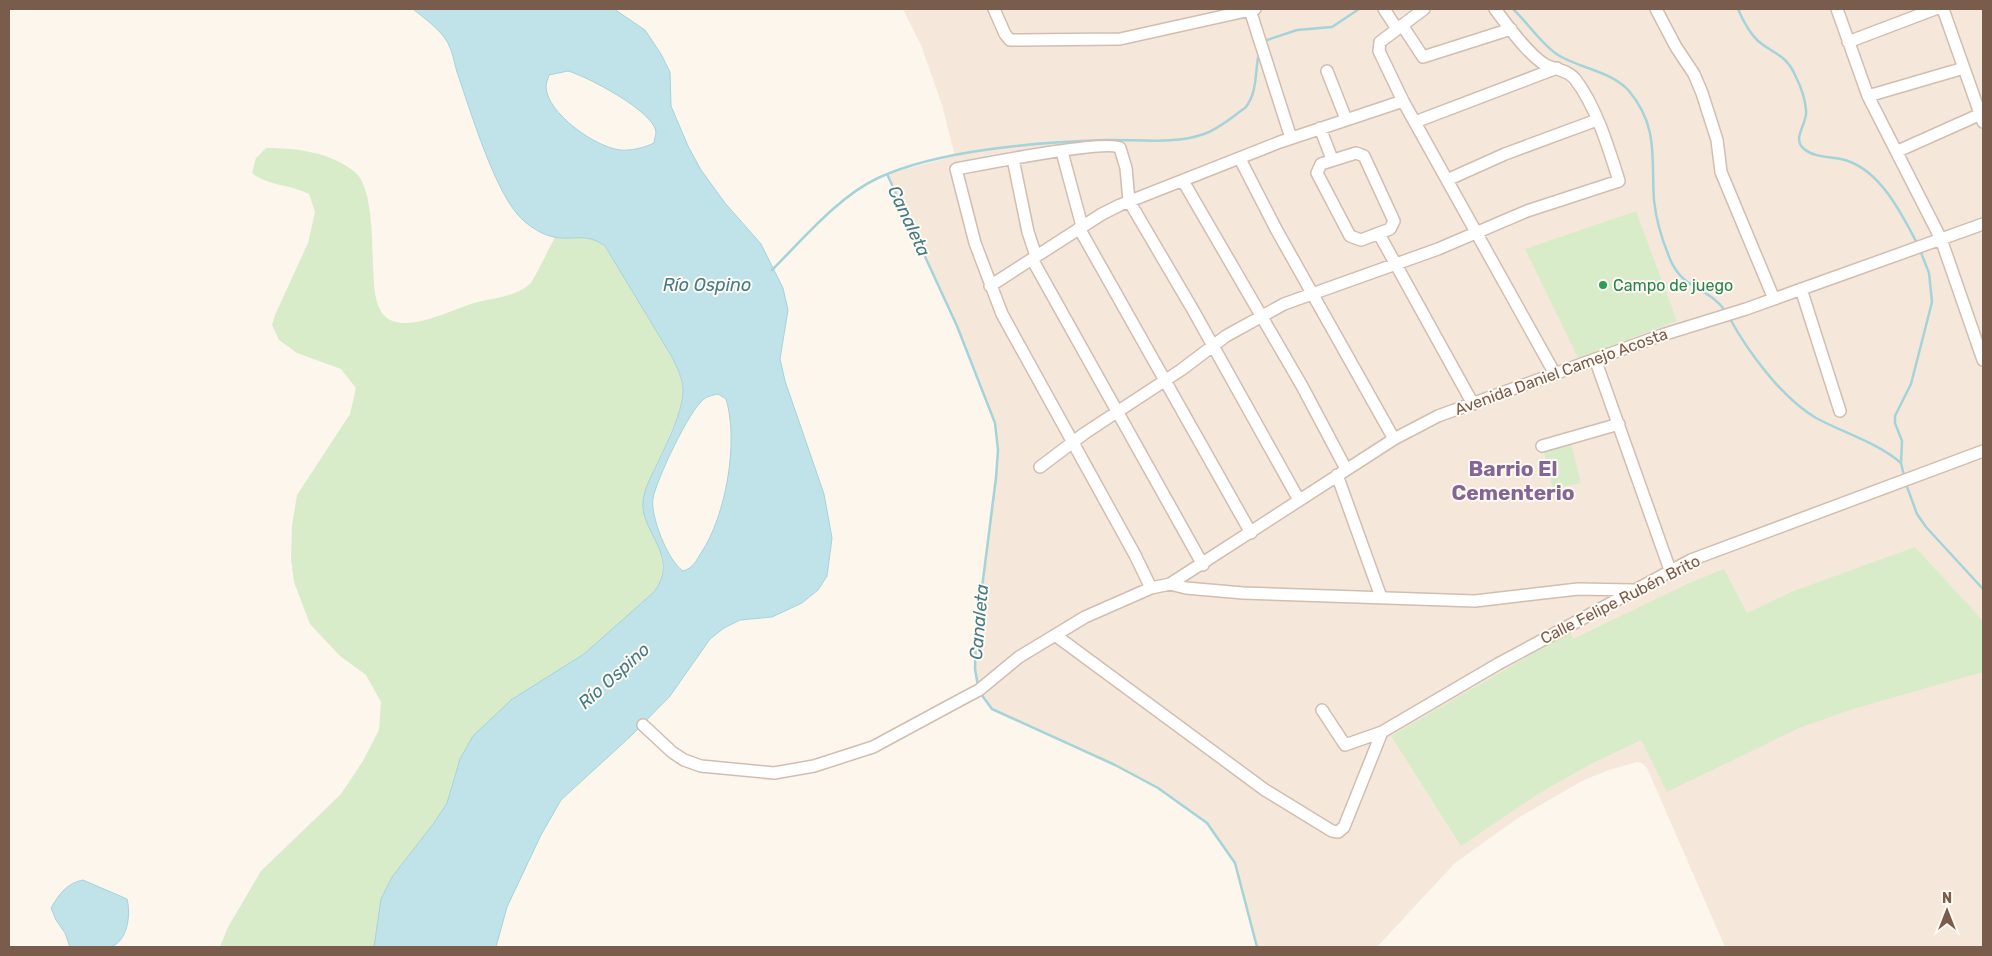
<svg xmlns="http://www.w3.org/2000/svg" width="1992" height="956" font-family="Rubik,sans-serif">
<style>
.residential{fill:#f5e8da}
.green{fill:#d8ecc9}
.water{fill:#bfe3e8;stroke:#a5d3da;fill-rule:evenodd}
.lines{fill:none;stroke-linecap:round;stroke-linejoin:round}
.stream{stroke:#a5d3da;stroke-width:2.5}
.minor-casing{stroke:#d1beb0;stroke-width:14}
.minor{stroke:#fff;stroke-width:11}
.leisure-dot{fill:#2e9e5b;stroke:#fffaf3;stroke-width:2}
.labels{text-anchor:middle;stroke-width:4;stroke-linejoin:round;paint-order:stroke}
.leisure-label{font-size:16px;fill:#27864d;stroke:#fffaf3;text-anchor:start}
.street-label{font-size:16px;fill:#7a5c4d;stroke:#fffaf3}
.water-label{font-size:18px;font-style:italic;fill:#437c86;stroke:#fffaf3}
.district-label{font-size:21px;font-weight:bold;fill:#846695;stroke:#fffaf3}
</style>
<rect width="100%" height="100%" fill="#fdf6ec"/>
<path class="residential" d="M903 9H1983V946L1725 947 1647 768 1642 763 1637 762 1606 771 1582 781 1518 818 1455 863 1377 947H1257L1235 863 1206 823 1158 788 1115 765 992 709 979 690 975 669 978 614 998 450 995 423 978 377 957 326 887 174 955 156 942 105 921 45Z"/>
<path class="green" d="M266 148C296 148 332 152 356 173 373 189 372 243 373 265 374 280 373 299 382 313 401 339 455 307 478 302 498 297 514 297 530 284 533 282 551 244 555 237 582 236 597 233 614 258 630 285 684 365 683 392 682 408 674 425 668 439 658 463 642 487 644 514 645 520 650 526 653 531 662 551 668 573 654 592L584 654 555 673 460 759 447 803 434 823 392 877 381 899 374 947H220L228 927 261 871 341 794 363 761 379 730 381 702 366 675 340 656 310 624 294 582 291 559 292 525 297 495 350 414 356 388 341 369 297 353 279 340 272 325 275 315 308 243 315 212 309 194C287 183 271 187 252 173L256 158Z
M1636 211 1677 321 1578 358 1525 249Z
M1571 443 1581 483 1553 489 1543 449Z
M1915 547 1983 621V672L1853 709 1799 728 1667 792 1641 740 1591 764 1538 794 1461 846 1391 736 1570 632 1573 639 1687 584 1724 569 1747 613 1791 592Z"/>
<path class="water" d="M413 9H614L645 30 661 54 670 72 671 106 688 146 701 170 725 203 761 244 783 288 788 310 780 359 785 381 824 494 832 538 827 576 818 590 802 603 772 617 740 620 724 628 710 639 670 696 632 735 561 800 541 835 507 907 496 947H374L381 899 392 877 434 823 447 803 460 759 473 736 511 700 584 654 654 592C681 556 640 532 643 502 644 489 651 477 656 466 665 447 684 410 683 389 682 377 677 368 672 357L605 246C585 232 575 241 554 237 543 235 532 228 524 221 496 198 470 109 457 72 454 62 453 53 448 43 440 29 425 19 413 9ZM568 71C586 76 654 111 656 132 656 135 654 140 654 143 644 148 630 151 620 150 595 147 547 113 546 87 546 83 548 79 549 75ZM718 394 726 399C739 441 726 516 701 553 696 561 693 568 683 571 668 561 650 516 653 498 657 479 689 410 704 399 707 396 714 395 718 394Z
M83 880 127 899C131 914 128 942 110 947 99 950 82 947 70 947L65 933 56 920 51 908C59 894 67 883 83 880Z"/>
<g class="lines">
<path class="stream" d="M1513 9C1528 23 1541 44 1558 55 1581 69 1611 71 1629 91 1659 127 1651 158 1654 200 1656 220 1662 240 1670 259 1683 291 1710 287 1726 312
M1738 9C1743 21 1749 32 1758 41 1775 55 1786 54 1796 77 1801 87 1805 99 1806 110 1808 124 1791 138 1804 149 1816 159 1834 156 1848 161 1882 173 1902 215 1918 245
M1264 41 1297 30 1332 27 1359 9
M887 174 957 326 995 423 998 450 996 478 976 635 975 669 978 686
M772 270C803 239 839 196 878 178 938 150 1039 142 1105 140 1136 139 1174 145 1204 134 1219 129 1232 117 1245 108 1257 94 1255 75 1258 58
M1729 317C1748 352 1782 398 1816 418 1844 433 1876 442 1901 463
M1904 476 1901 463 1902 441 1895 423V416L1911 384 1932 302 1929 273 1920 250
M1906 484 1917 514 1926 527 1983 589
M981 694 992 709 1115 765 1158 788 1207 823 1235 863 1257 947"/>
<g class="minor-casing">
<path id="minor" d="M994 9 1005 34 1010 40H1021L1120 39 1255 9
M1384 9 1397 29
M1424 9 1380 42 1379 51 1403 101 1555 374
M1656 9 1676 47 1694 74 1702 93 1717 140 1721 172 1774 299
M1837 9 1868 96 1941 239 1983 360
M1943 9 1983 122
M1250 10 1291 138
M1402 25 1423 57 1511 29
M1848 42 1935 9
M1327 71 1346 119
M1868 96 1964 68
M1415 122 1557 68
M1320 128 1332 159
M1898 151 1983 113
M1062 152 1082 226
M1356 153 1364 156 1394 221 1390 229 1361 240 1350 236 1317 173 1321 164Z
M1013 159 1028 232 1036 256
M1240 159 1276 229 1394 439
M1447 180 1505 154 1597 120
M1183 181 1302 386 1346 469
M1079 228 1251 533
M1379 234 1473 404
M1032 259 1203 565
M990 286 1102 214 1120 205 1280 142 1403 101
M1801 289 1840 411
M1595 359 1670 570
M1542 446 1619 424
M1040 467 1085 433 1181 370 1226 336 1284 304 1438 249 1527 211 1619 181C1609 149 1596 106 1575 79 1567 69 1554 70 1544 64 1527 53 1507 25 1495 9
M1337 475 1381 597
M1170 584 1394 439 1438 416 1662 335 1746 309 1983 224
M1151 588 1135 555 1002 314 975 243 956 169C978 165 1108 139 1120 148L1126 168 1129 201 1193 310 1299 500
M1055 635 1265 790 1332 831 1338 832 1344 827 1382 732
M1322 710 1345 745 1382 732 1498 664 1691 560 1983 451
M643 725 672 752 684 760 701 766 774 773 814 766 873 747 962 699 979 690 1019 657 1085 617 1151 588 1170 584 1186 588 1243 593 1475 601 1578 589 1633 590"/>
</g>
<use href="#minor" class="minor"/>
</g>
<circle class="leisure-dot" cx="1603" cy="285" r="5"/>
<g class="labels">
<g class="leisure-label">
<text x="1613" y="291">Campo de juego</text>
</g>
<g class="street-label">
<text transform="translate(1561 371) rotate(-20)" y="6">Avenida Daniel Camejo Acosta</text>
<text transform="translate(1620 599) rotate(-27)" y="6">Calle Felipe Rubén Brito</text>
</g>
<g class="water-label">
<text transform="translate(909 221) rotate(65)" y="6">Canaleta</text>
<text x="707" y="291">Río Ospino</text>
<text transform="translate(979 622) rotate(-85)" y="6">Canaleta</text>
<text transform="translate(614 676) rotate(-42)" y="6">Río Ospino</text>
</g>
<g class="district-label">
<text x="1513" y="476">Barrio El<tspan x="1513" dy="24">Cementerio</tspan></text>
</g>
</g>
<rect width="1992" height="956" fill="none" stroke="#7a5c4d" stroke-width="20"/>
<g transform="translate(1947 911)" stroke="#fffaf3" stroke-width="4" paint-order="stroke">
<path d="M0-4L9 19L0 12L-9 19Z" fill="#7a5c4d"/>
<text y="-8" font-size="14" font-weight="bold" text-anchor="middle" fill="#7a5c4d">N</text>
</g>
</svg>
